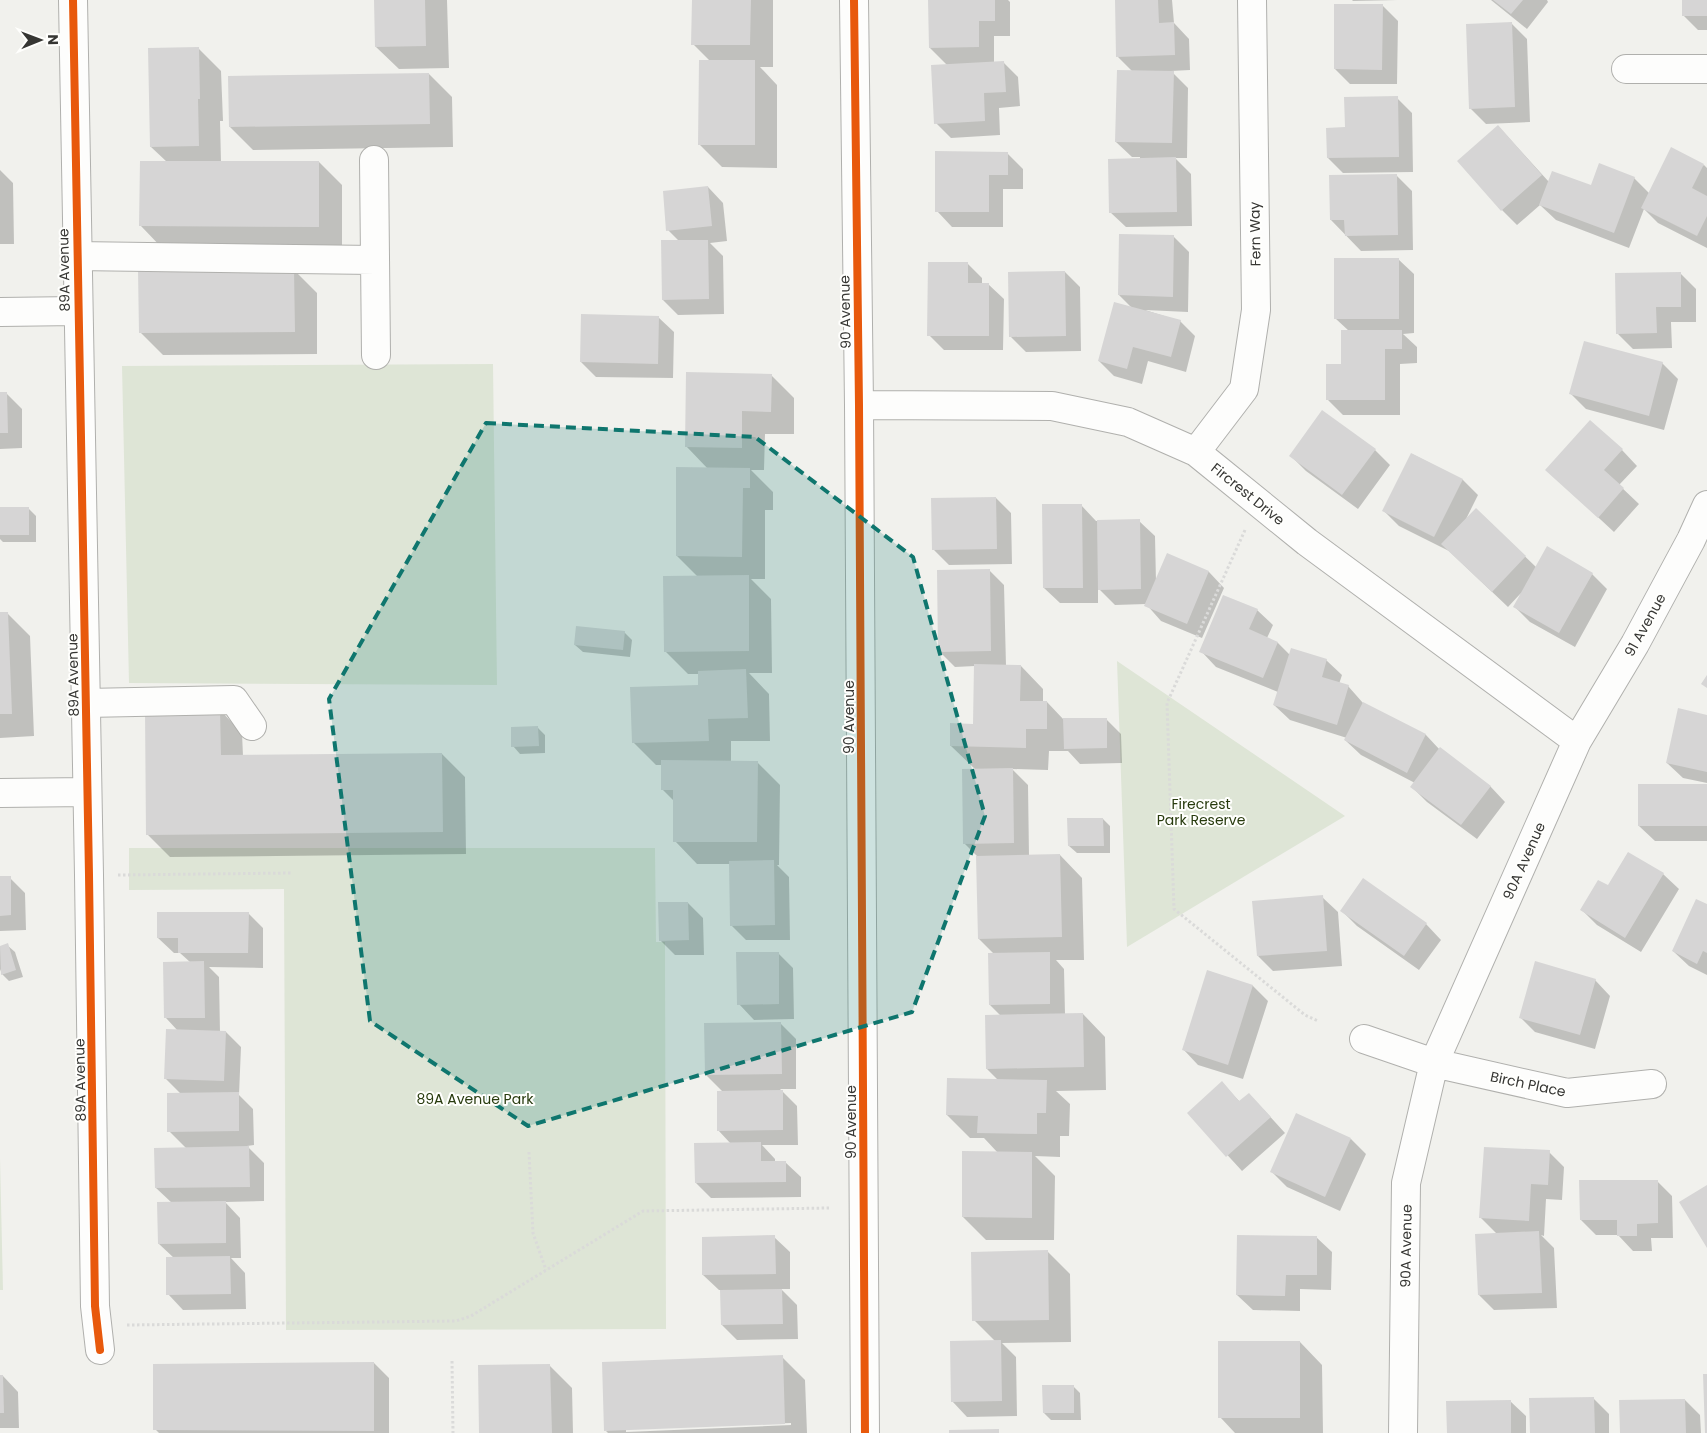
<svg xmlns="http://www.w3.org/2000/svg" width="1707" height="1433" font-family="Poppins,sans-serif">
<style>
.green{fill:#dee5d6}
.shadow{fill:#0003;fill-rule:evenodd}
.building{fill:#d6d5d5}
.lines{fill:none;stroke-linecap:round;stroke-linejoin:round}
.minor-casing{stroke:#b0b0ad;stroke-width:30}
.path{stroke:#dadad9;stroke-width:3;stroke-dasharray:2.5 2.5;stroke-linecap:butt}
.minor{stroke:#fdfdfc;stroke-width:28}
.cycleway-casing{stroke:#fffffd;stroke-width:11}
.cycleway{stroke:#e8590c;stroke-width:8}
.marked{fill:#0f766e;fill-opacity:0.2;stroke:#0f766e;stroke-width:4;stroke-dasharray:10 6;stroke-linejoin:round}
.labels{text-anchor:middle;stroke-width:4;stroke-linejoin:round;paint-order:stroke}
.street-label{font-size:14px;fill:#363633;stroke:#fffffd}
.park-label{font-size:14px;fill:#283b0e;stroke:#fffffd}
</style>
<rect width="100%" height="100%" fill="#f1f1ed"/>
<path class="green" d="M493 364 497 685 129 683 122 366Z
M1117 661 1345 816 1127 947Z
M129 848H655L656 942H665L666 1329 286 1330 284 889 129 890Z
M0 1158 3 1290H0Z"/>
<path class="shadow" d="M375 0H447L449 68 399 69 376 47Z
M693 0H773V67H760L777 85V168L722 167 699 144 710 61 693 44Z
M929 0H1008L1010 2V36H994V62H1003L1018 77 1020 106 999 108 1000 135 951 138 936 123 947 65 930 48Z
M1116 0H1172L1174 23 1189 39 1190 70 1171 71 1188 88 1187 158H1175L1191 174 1192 226 1126 227 1110 212 1140 159V157H1132L1116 142 1132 71 1118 57Z
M1352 0H1398L1353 1Z
M1491 0H1547L1548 2 1527 29Z
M1683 0H1707V30H1698L1683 15Z
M1382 5 1398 21 1397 84H1350L1335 69Z
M1512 24 1527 39 1530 122 1486 124 1470 108Z
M198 48 221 71 223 121H220L221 162H319L342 185V249H163L141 226 167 162 151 147Z
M429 74 452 97 453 147 253 150 230 127Z
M1397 98 1412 113 1413 172 1343 173 1328 158 1346 128Z
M1498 126 1549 182 1592 187 1634 178 1649 193 1704 165 1707 168V248L1658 223 1644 209 1629 248 1556 220 1540 205 1517 225 1502 210Z
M1007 153 1023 169V189H1003V227H952L937 211Z
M0 170 13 183 14 244H0Z
M1397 176 1412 191 1413 250 1361 251 1331 220Z
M708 187 723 203 727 241 710 243 723 256 724 314 678 315 663 300 679 241 668 230Z
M1173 236 1189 252 1188 312 1145 310 1180 321 1195 336 1186 372 1148 361 1142 384 1114 376 1099 361 1132 308 1119 295Z
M1398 259 1414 274V333L1403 334 1417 347V363L1400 364V415H1343L1328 400 1342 365 1349 331 1336 319Z
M967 263 982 278V284H988L1004 299 1003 350H944L929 335Z
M294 270 317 293V354L163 355 140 332Z
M1065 272 1080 287 1081 351 1026 352 1011 337Z
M1680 273 1696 289V322H1671L1672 348 1633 349 1618 334Z
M658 317 674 332 673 378 596 377 581 362Z
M1662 363 1678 379 1664 430 1586 409 1571 394Z
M771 375 794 398V434H765L764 470H751L773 492V510H765V579H751L771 599 772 673H749L769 694 770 741H731V762H757L780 785 779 865H777L789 877 790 940H746L731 925 730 864H697L675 841V802L662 789V765H656L633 742 700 686 699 674H688L665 651 698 577 677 556 708 469 686 446Z
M6 393 22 409V448L0 449V394Z
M1375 450 1390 465 1358 509 1306 471 1291 456Z
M1622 450 1637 466 1619 485 1639 504 1614 532 1547 470Z
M1412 454 1463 480 1478 495 1466 519 1476 509 1536 567 1592 574 1607 589 1575 647 1530 622 1515 607 1521 593 1508 607 1449 551 1399 526 1384 511Z
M996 498 1011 513 1012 564 949 565 934 550Z
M1081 505 1096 521H1139L1155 536 1156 582 1167 555 1209 572 1224 588 1202 638 1161 621 1146 604 1115 605 1098 588V603H1060L1044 588Z
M28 508 36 516V542H3L0 539V509Z
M989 570 1004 585 1006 666H1021L1043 689V702H1047L1064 720 1106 719 1121 734 1122 763 1080 764 1068 751H1049L1048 770 1012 769 1028 785 1029 856 1060 855 1082 878 1084 960H1056L1064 969 1065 1014H1083L1105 1037 1106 1090 1056 1091 1070 1104 1069 1136H1060V1157L1035 1156 1055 1176 1054 1240H986L963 1217 998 1153 984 1138H970L947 1115 998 1080 987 1069 1001 1016 990 1005 995 955 979 939 978 857 964 843 976 770 951 746 974 725 975 666 955 667 940 652Z
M1257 610 1273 625 1267 638 1278 643 1290 655 1326 660 1342 675 1339 684 1348 686 1363 703 1426 735 1440 750 1490 786 1505 802 1477 839 1427 802 1412 787 1415 783 1361 755 1345 740 1347 738 1290 720 1274 705 1278 692 1216 667 1201 651Z
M7 613 30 636 34 736 0 738V614Z
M624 632 632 640 630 657 583 652 575 645Z
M220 710 242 733 243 756 442 754 465 777 466 854 170 857 147 834Z
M1707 716V783L1683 778 1667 763Z
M538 728 545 735V753L520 754 513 746Z
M1707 785V841H1655L1639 826Z
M1103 819 1110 826V853H1077L1069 846Z
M1628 853 1663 874 1679 889 1641 952 1597 925 1582 910 1608 887Z
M0 878H10L25 893 26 930 0 931Z
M1364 880 1426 924 1441 940 1419 970 1357 926 1342 911Z
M1322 897 1338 912 1342 966 1273 971 1258 956Z
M688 903 703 918 704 955H675L660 940Z
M1707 906V975L1689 966 1673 951Z
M248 913 263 928V968L209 967 219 977 220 1032H226L241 1047 239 1095 253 1109 254 1145 247 1146 264 1163V1201L225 1202 240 1218 241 1258H231L245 1273 246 1309 183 1310 168 1294 174 1258 159 1244 172 1203 156 1188 186 1148 169 1131 181 1094 166 1079 178 1031 166 1018 190 962 180 953H174L158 938Z
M7 945 15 952 23 977 9 981 2 974 0 969V947Z
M778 953 793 968 794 1019 754 1020 739 1004Z
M1208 971 1253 986 1268 1001 1243 1079 1198 1065 1183 1049Z
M1595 980 1610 996 1595 1049 1535 1032 1520 1017Z
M780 1023 796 1039V1089H780L797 1106 798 1145H762L775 1159V1162H785L801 1177V1197L711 1198 696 1183 731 1144 718 1130 723 1092 706 1075Z
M1222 1083 1240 1102 1264 1110 1285 1133 1242 1171 1189 1113Z
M1351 1139 1366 1154 1340 1211 1287 1187 1272 1172Z
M1549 1152 1564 1167 1562 1200 1546 1199 1544 1236 1541 1235 1554 1248 1557 1308 1494 1310 1479 1295 1498 1235 1481 1218Z
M1657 1181 1672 1196 1673 1238H1651L1652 1251H1633L1618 1235H1596L1581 1220Z
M774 1237 790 1252V1289H781L797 1305 798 1339 737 1340 722 1325 721 1290H719L703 1275Z
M1316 1237 1332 1252 1331 1290 1300 1289V1311L1253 1310 1237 1295Z
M1047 1251 1070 1274 1071 1342 1002 1343 1016 1357 1017 1416 967 1417 952 1401 995 1341 974 1320Z
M1300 1342 1322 1365 1323 1433H1235L1220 1417Z
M782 1357 805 1380 807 1433H608L606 1431ZM791 1423V1425L626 1432V1429Z
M374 1363 389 1378V1433H159L155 1429Z
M549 1365 572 1388 573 1433H481Z
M3 1376 18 1392 19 1428H0V1377Z
M1073 1386 1080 1393 1081 1420H1051L1044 1413Z
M1593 1398 1609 1414V1433H1531Z
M1685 1400 1700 1415 1701 1433H1621Z
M1510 1401 1526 1416V1433H1448Z"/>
<path class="building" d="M374 0H425L426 46 375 47Z
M692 0H751L750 45H691Z
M928 0H995V21H979V47L929 48Z
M1115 0H1158L1159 23 1174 22 1175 55 1116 57Z
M1493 0H1523L1511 14Z
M1682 0H1707V16H1682Z
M1334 4H1383L1382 70 1334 69Z
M1512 22 1515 107 1469 109 1466 24Z
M199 47 200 99H198L199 146 150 147 148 48Z
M699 60H755V145H698Z
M1004 61 1006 92 984 93 985 121 934 124 931 65Z
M1117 70 1174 71 1172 143 1115 142Z
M429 73 430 124 229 127 228 76Z
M1398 96 1399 157 1327 158 1326 128 1345 127 1344 97Z
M1498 125 1542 175 1501 211 1457 161Z
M1671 147 1704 164 1692 188 1707 196V216L1697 236 1641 208Z
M935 151 1008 152V175H989V212H935Z
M1176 157 1177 212 1109 213 1108 159Z
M140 161H319V227L139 226Z
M1599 163 1635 177 1614 233 1539 205 1552 171 1591 185Z
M1397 174 1398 235 1345 236 1344 220H1330L1329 175Z
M708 186 712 226 666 231 663 191Z
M1119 234 1174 235 1173 297 1118 295Z
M661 240H708L709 299 662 300Z
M1334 258H1399V319H1334Z
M928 262H968V283H989V336H927Z
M294 269 295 332 139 333 138 270Z
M1065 271 1066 336 1009 337 1008 272Z
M1681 272V307H1656L1657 333 1616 334 1615 273Z
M1114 302 1181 320 1171 357 1133 347 1127 369 1098 361Z
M581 314 659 316 658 364 580 362Z
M1341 330H1402V349H1385V400H1326V364H1341Z
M1584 341 1663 362 1649 416 1569 394Z
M686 372 772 374 771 412 742 411V448L685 447Z
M0 392H7L8 433H0Z
M1322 410 1376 449 1342 495 1289 456Z
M1590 420 1623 449 1604 470 1624 488 1598 518 1545 470Z
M1411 453 1463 479 1434 537 1382 511Z
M676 467 750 468V488H743L742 557 676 556Z
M996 497 997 549 932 550 931 498Z
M1042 504H1082L1083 588H1043Z
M0 507H29V535H0Z
M1476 508 1526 556 1492 592 1441 544Z
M1140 519 1141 589 1098 590 1097 520Z
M1547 546 1593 573 1559 633 1513 607Z
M1167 553 1209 571 1187 624 1144 606Z
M990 569 991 651 938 652 937 570Z
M749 575V651L664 652 663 576Z
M1223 595 1258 609 1249 629 1278 642 1263 678 1199 652Z
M0 612H8L12 714H0Z
M576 626 625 631 623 650 574 645Z
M1291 648 1327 659 1322 677 1349 685 1337 725 1273 705Z
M974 664 1021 665 1020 701H1047V729H1026V748L950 746V723L973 724Z
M746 669 748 718 708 719 709 741 632 743 630 687 698 685V671Z
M1707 675V688L1701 684Z
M1363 702 1426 734 1407 773 1344 740Z
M1678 708 1707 715V772L1666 763Z
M220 709 221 755 442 753 443 832 146 835 145 710Z
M1063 718H1107V748L1064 749Z
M538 726 539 746 511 747V727Z
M1440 747 1491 786 1461 825 1410 787Z
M661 760 758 761 757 842H673V790H661Z
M1013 768 1014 843 963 844 962 769Z
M1638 784H1707V826H1638Z
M1067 818H1103L1104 846H1068Z
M1628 852 1664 873 1625 938 1580 910 1598 880 1608 885Z
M1060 854 1062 937 978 939 976 856Z
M774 860 775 925 730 926 729 861Z
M0 876H11V915L0 916Z
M1363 878 1427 923 1404 956 1340 911Z
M1323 895 1327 951 1257 956 1252 901Z
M1696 899 1707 904V953L1703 951 1697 964 1672 951Z
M658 902H688L689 940 659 941Z
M157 912H249L248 953H178V938H157Z
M8 943 16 970 1 975 0 946Z
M736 952H779V1004L737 1005Z
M1050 952V1004L989 1005 988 953Z
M204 961 205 1018H164L163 962Z
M1535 961 1596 979 1580 1035 1519 1018Z
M1207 970 1253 985 1228 1065 1182 1050Z
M1083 1013 1084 1067 986 1069 985 1015Z
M781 1022 782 1074 705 1075 704 1023Z
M166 1029 226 1031 224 1081 164 1079Z
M947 1078 1047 1080 1046 1113H1037V1134L977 1133 978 1116 946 1115Z
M1222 1081 1239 1101 1249 1093 1271 1117 1226 1157 1187 1113Z
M783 1090V1130L717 1131V1091Z
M239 1092V1131L167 1132V1093Z
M1296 1113 1351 1138 1325 1197 1270 1172Z
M761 1142V1161H786V1182L695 1183 694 1143Z
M249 1146 250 1187 155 1188 154 1148Z
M1484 1147 1550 1150 1548 1185 1531 1184 1529 1221 1479 1218Z
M962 1151 1032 1152V1218L962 1217Z
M1579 1180H1658V1223L1637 1224V1236H1617V1220H1580Z
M1707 1185V1248L1679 1202Z
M226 1201V1243L158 1244 157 1202Z
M1539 1231 1542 1293 1478 1295 1475 1234Z
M775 1235 776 1274 702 1275V1237Z
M1237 1235 1317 1236V1275H1286L1285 1296 1236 1295Z
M1048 1250 1049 1320 972 1321 971 1252Z
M230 1256 231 1294 166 1295V1257Z
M782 1289 783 1324 721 1325 720 1290Z
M1001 1340 1002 1401 951 1402 950 1341Z
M1218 1341H1300V1418H1218Z
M783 1355 785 1424 604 1431 602 1362Z
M374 1362V1431L153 1430V1364Z
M550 1364 552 1433H479L478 1365Z
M1703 1374H1707V1433H1705Z
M0 1375H3L4 1413H0Z
M1042 1385H1074V1413H1043Z
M1594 1397 1595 1433H1530L1529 1398Z
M1685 1399 1686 1433H1620L1619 1400Z
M1511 1400V1433H1447L1446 1401Z
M999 1429V1433H949V1430Z"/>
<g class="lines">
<g class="minor-casing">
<path id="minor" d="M73 0 89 875 95 1306 100 1350
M854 0 859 405 865 1433
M1626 69H1707
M374 160 376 355
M76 256 375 260
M0 312 77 311
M859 405 1052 406 1128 422 1196 452 1307 542 1577 741
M1196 452 1244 389 1256 310 1252 0
M86 703 234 700 252 726
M0 793 87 792
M1364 1039 1434 1063 1567 1093 1652 1084
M1403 1433 1406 1183 1434 1063 1577 741 1635 644 1691 540 1707 505"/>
</g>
<path class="path" d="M1245 530 1167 703 1174 909 1305 1015 1318 1021
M118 875 293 873
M529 1152 533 1233 546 1270
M127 1325 456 1321 471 1316 643 1211 829 1208
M452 1361 453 1433"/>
<use href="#minor" class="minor"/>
<g class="cycleway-casing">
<path id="cycleway" d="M73 0 89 875 95 1306 100 1350
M854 0 859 405 865 1433"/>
</g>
<use href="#cycleway" class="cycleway"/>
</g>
<path class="marked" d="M486 423 755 437 913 557 985 816 912 1012 528 1126 370 1021 329 699Z"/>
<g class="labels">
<g class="street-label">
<text transform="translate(1255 234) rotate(-91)" y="5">Fern Way</text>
<text transform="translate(64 270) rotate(-91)" y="5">89A Avenue</text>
<text transform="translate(845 312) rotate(-91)" y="5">90 Avenue</text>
<text transform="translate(1248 494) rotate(39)" y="5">Fircrest Drive</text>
<text transform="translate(1645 625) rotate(-61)" y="5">91 Avenue</text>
<text transform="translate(73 675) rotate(-91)" y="5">89A Avenue</text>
<text transform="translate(849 717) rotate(-90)" y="5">90 Avenue</text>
<text transform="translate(1524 861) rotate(-66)" y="5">90A Avenue</text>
<text transform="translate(80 1080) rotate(-91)" y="5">89A Avenue</text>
<text transform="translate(1528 1084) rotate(12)" y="5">Birch Place</text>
<text transform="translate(851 1122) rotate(-90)" y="5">90 Avenue</text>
<text transform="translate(1406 1246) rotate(-89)" y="5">90A Avenue</text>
</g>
<g class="park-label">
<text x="1201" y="809">Firecrest<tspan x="1201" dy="16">Park Reserve</tspan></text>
<text x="475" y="1104">89A Avenue Park</text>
</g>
</g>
<g transform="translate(40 40) rotate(89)" stroke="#fffffd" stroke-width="4" paint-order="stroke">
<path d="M0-4L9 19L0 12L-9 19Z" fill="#363633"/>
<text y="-8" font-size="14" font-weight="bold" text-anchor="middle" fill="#363633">N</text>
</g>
</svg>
